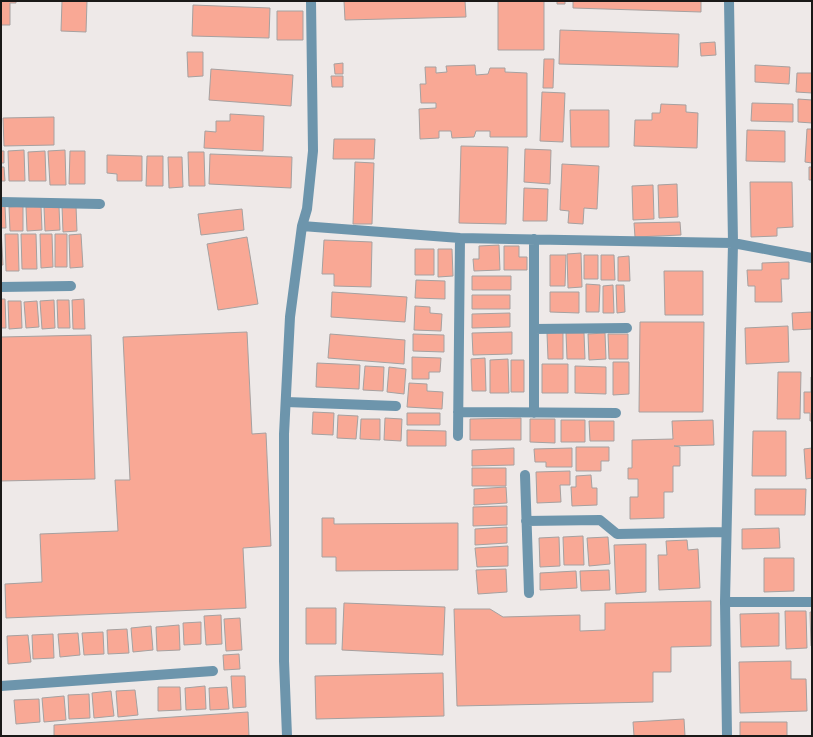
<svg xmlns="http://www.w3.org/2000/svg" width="813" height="737" font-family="'Space Grotesk',sans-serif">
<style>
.building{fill:#f9a895;stroke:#a6a1a0}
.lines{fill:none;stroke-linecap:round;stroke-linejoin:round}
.service{stroke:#6d95ac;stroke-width:10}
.minor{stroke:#6d95ac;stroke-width:10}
</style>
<rect width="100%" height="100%" fill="#eee9e8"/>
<path class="building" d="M1 1H16V3H10V25H1Z
M62 1H87L86 32 61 31Z
M344 1H465L466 17 345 20Z
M498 1H544V50H498Z
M557 1H565V4H557Z
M573 1H701V12L573 8Z
M193 5 270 8 269 38 192 36Z
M277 11H303V40H277Z
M560 30 679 34 678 67 559 64Z
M715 42 716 55 701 56 700 43Z
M187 52H203V76L188 77Z
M544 59H554L553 88H543Z
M343 63V74H335L334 64Z
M475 65 476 75 488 74 490 68H505V72L527 73V137H490V131H476L474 137 452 138 451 131H439V138L420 139 419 109 436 108V103H421L420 84H426L425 67H436V73L447 72 446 66Z
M755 65 790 67 789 84 755 82Z
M211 69 293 75 291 106 209 100Z
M797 73H812V93L796 92Z
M331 76H343V87H332Z
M542 92 565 93 563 142 540 141Z
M798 99 812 100V123L798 122Z
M752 103 793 104V122L751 121Z
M661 104 686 105V112L698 113 697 148 634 146 635 120H652V113H660Z
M570 110H609V147H571Z
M230 114 264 116 263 151 204 148 205 131 216 132V121H230Z
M54 117V145L4 146 3 118Z
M807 129H812V163L805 162Z
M747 130 785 131V162L746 161Z
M334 139H375L374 159H333Z
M461 146 508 147 506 224 459 223Z
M525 149 551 150 550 184 524 182Z
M24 150 25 181H9L8 151Z
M65 150 66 185H50L48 151Z
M1 151H4V163H1Z
M45 151 46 181H29L28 152Z
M70 151H85V184H69Z
M188 152H204L205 186H189Z
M210 154 292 157 291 188 209 184Z
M107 155 142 156V181H117V174L107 173Z
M147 156H163V186H146Z
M168 157H182L183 187 169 188Z
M355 162 374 163 372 224H353Z
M562 164 599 166 597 209 584 208 583 224 568 223 569 211 560 210Z
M1 167H4L5 181H1Z
M809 167H812V180H809Z
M750 182H792L793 227 777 228V236L751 237Z
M677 184 678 217 659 218 658 185Z
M653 185 654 219 633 220 632 186Z
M524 188 548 189 547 221H523Z
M1 206H5L6 228H1L3 265H1Z
M23 206V231H10L9 207Z
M41 206 42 230 27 231 26 207Z
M62 206H76L77 231 63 232Z
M44 207H59L60 230 45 231Z
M242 209 244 230 201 235 198 214Z
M680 222 681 235 635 237 634 223Z
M5 234H18L19 271H6Z
M21 234H36L37 269H22Z
M40 234H52L53 267 41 268Z
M55 234H67V267H55Z
M81 234 83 267 70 268 69 235Z
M247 237 258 304 218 310 207 244Z
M324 240 372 242 371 287 334 286V274H322Z
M499 245 500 270 474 271 473 259H479V246Z
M504 246H519V257H527V270H504Z
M415 249H434V275H415Z
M438 249H452L453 276 438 277Z
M581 253 582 287 568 288 567 254Z
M550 255H566L565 286H550Z
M584 255H598V279H584Z
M601 255H614L615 280H601Z
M629 256 630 281H618V257Z
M789 262V279H781L782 302H755V286H748L747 270H762V263Z
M664 271H703V315H665Z
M472 276H511V290H472Z
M416 280 445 281V299L415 298Z
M586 284 600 285 599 312H586Z
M613 285 614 313H603V286Z
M616 285H624L625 312 617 313Z
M332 292 407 297 405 322 331 317Z
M550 292H579V313L550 312Z
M472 295H510V309H472Z
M1 299H5L6 328H1Z
M84 299 85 329H73L72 300Z
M54 300 55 328 42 329 40 301Z
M57 300H69L70 328H58Z
M8 301H21L22 328 9 329Z
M37 301 39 327 26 328 24 302Z
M415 306 430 307V313L442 314 441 331 414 330Z
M812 312V329L793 330 792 313Z
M510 313V327L472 328V314Z
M640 322H704L703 412H639Z
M788 326 789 362 746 364 745 328Z
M247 332 252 434 266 433 271 546 243 548 246 608 6 618 5 584 42 582 40 534 118 531 115 480H130L123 337Z
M512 332V354L473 355 472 333Z
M563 332V359H548L547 333Z
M566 333H584L585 359H567Z
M605 333 606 359 589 360 588 334Z
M330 334 405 340 404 364 328 358Z
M413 334 444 335V352L413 351Z
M608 334H628V359H609Z
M91 335 95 479 1 481V337Z
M412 357 441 358 440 372H429V379H412Z
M485 358 486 391H472L471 359Z
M508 359 509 393H490V360Z
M511 360H524V392H511Z
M613 362H629V394L613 395Z
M317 363 360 365 359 389 316 387Z
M542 364H568V393H542Z
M365 366 384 367 383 391 363 390Z
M575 366 606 367V394L575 393Z
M389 367 406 369 404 394 387 392Z
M778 372H801L800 419H777Z
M811 377H812V421H810V413H804V392H811Z
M409 383 427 384V391L443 392 442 409 407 407Z
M313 412 334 413 333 435 312 434Z
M407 413H440V425H407Z
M338 415 358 416 356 439 337 438Z
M385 418 402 419 401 441 384 440Z
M521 418V440H470V419Z
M361 419H380V440L360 439Z
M530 419H555V443L530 442Z
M561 420H585V442H561Z
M713 420 714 445 674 446 680 447V466H673V492H664V518L630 519V497H638V479H628V468H632V440L673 439 672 421Z
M589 421H614V441H590Z
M407 430 446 431V446H407Z
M753 431H786V476H752Z
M576 447H609V461H601V471H576Z
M514 448V465L472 466V450Z
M572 448V467H546V462H535L534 449Z
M812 448V478L806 479 804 449Z
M472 468H506V486H472Z
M570 471V485H560L561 502 537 503 536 472Z
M591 475 592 488H597V505L572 506 571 487H576V476Z
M506 487 507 503 474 505V489Z
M755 489H806L805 515H755Z
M507 506V525L473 526V507Z
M322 518H334V524L458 523V570L336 571V557H322Z
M507 527V543L475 545V529Z
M779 528 780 548 742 549V529Z
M583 536 584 565H564L563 537Z
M559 537 560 566 540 567 539 538Z
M608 537 610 564 589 566 587 538Z
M687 540 688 550 698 549 700 588 659 590 658 555H667L666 541Z
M646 544V592L616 594 614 545Z
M508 546V566L477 567 475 548Z
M764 558H794V591L764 592Z
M506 569 507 592 478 594 476 570Z
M609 570 610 590 581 591 580 571Z
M576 571 577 588 540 590V573Z
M711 601V646L671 647V672H653V702L457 706 454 609H490L503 617 580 615V631L605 630V603Z
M344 603 445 607 443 655 342 650Z
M306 608H336V644H306Z
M785 611H806L807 648 786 649Z
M810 612H812V646H811Z
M779 613V646L741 647 740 614Z
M221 615 222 644 206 645 204 616Z
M240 618 242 650 226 651 224 619Z
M201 622V644L184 645 183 623Z
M179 625 180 650 157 651 156 627Z
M151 626 153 650 133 652 131 628Z
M127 629 129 653 108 654 107 630Z
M103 632 104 654 84 655 82 633Z
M78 633 80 655 60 657 58 634Z
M53 634 54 658 33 659 32 635Z
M28 635 31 662 8 664 7 636Z
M239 654 240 669 224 670 223 655Z
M791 661V679H806L807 711 740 713 739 662Z
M443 673 444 716 316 719 315 676Z
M231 676H245L246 707 233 708Z
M205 686 206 709 186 710 185 688Z
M158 687H180L181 710 158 711Z
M227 687 229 709 210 710 209 688Z
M135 690 138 715 118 717 116 691Z
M111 691 114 716 94 718 92 693Z
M89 694 90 718 69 719 68 695Z
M64 696 66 720 44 722 42 698Z
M39 699 40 722 16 724 14 700Z
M248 712 249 736H54V725Z
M684 719 685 736H634L633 722Z
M740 722H787V736H740Z"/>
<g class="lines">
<path class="service" d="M1 287 71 286
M286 402 396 406
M725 602H812
M1 686 213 671"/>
<path class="minor" d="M1 202 100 204
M302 226 460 238 733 243 812 258
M534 329 627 328
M458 412 616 413
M534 413V239
M458 436 460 238
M525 475 529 593
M526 521 600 520 617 534 726 532
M287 736 284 661V434L290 317 302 226 307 209 313 151 311 1
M727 736 725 602 733 243 729 1"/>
</g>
<rect width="813" height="737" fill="none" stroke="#1a1918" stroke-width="4"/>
</svg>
